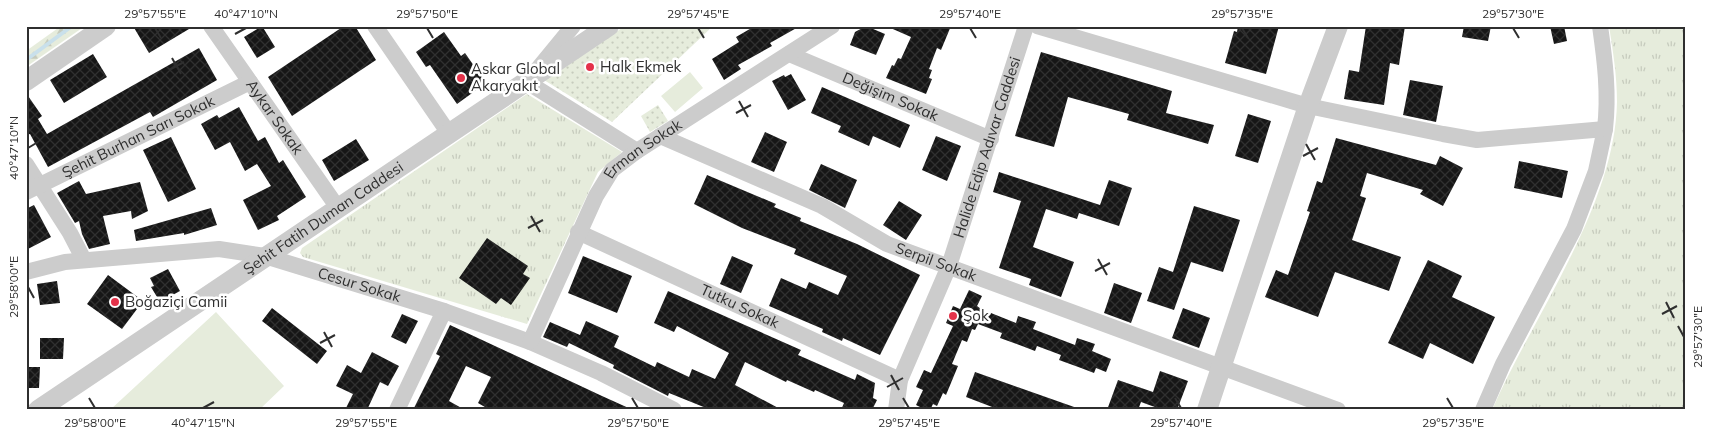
<svg xmlns="http://www.w3.org/2000/svg" width="1712" height="436" font-family="Mulish,sans-serif">
<style>
.grass{fill:url(#grass-tufts)}
.forest{fill:url(#forest-firs)}
.park{fill:url(#park-dots)}
.pitch{fill:#e6ecdc}
.lines{fill:none;stroke-linecap:round;stroke-linejoin:round}
.stream{stroke:#c9e0eb;stroke-width:4}
.building{fill:url(#building-cross-hatch)}
.minor{stroke:#ccc;stroke-width:16}
.tertiary{stroke:#ccc;stroke-width:20}
.ticks{fill:none;stroke:#2f2f2f;stroke-width:2}
.poi-dot{fill:#e4324a;stroke:#fff;stroke-width:2}
.labels{text-anchor:middle;stroke-width:5;stroke-linejoin:round;paint-order:stroke}
.poi-label{font-size:15px;fill:#2f2f2f;stroke:#fff;text-anchor:start}
.street-label{font-size:15px;fill:#2f2f2f;stroke:#fff}
.neatline{fill:none;stroke:#2f2f2f;stroke-width:2}
.ticks-label{font-size:12px;text-anchor:middle;fill:#2f2f2f}
</style>
<defs>
<pattern id="grass-tufts" width="24" height="20" patternUnits="userSpaceOnUse" patternTransform="scale(1.25)"><rect width="24" height="20" fill="#e6ecdc"/><path d="M3 7l-1-3M5 7V3M7 7l1-3M15 17l-1-3M17 17v-4M19 17l1-3" fill="none" stroke="#c6cbbd"/></pattern>
<pattern id="forest-firs" width="22" height="20" patternUnits="userSpaceOnUse" patternTransform="scale(1.25)"><rect width="22" height="20" fill="#e6ecdc"/><path d="M5 1l3.5 6h-7zM16 11l3.5 6h-7z" fill="#c6cbbd"/></pattern>
<pattern id="park-dots" width="8" height="8" patternUnits="userSpaceOnUse" patternTransform="scale(1.25)"><rect width="8" height="8" fill="#e6ecdc"/><path d="M2 2h.1M6 6h.1" fill="none" stroke="#c6cbbd" stroke-width="1.8" stroke-linecap="round"/></pattern>
<pattern id="building-cross-hatch" width="8" height="8" patternUnits="userSpaceOnUse" patternTransform="scale(1.25)"><rect width="8" height="8" fill="#161616"/><path d="M0 0l8 8M0 8l8-8" fill="none" stroke="#303030"/></pattern>
</defs>
<rect width="100%" height="100%" fill="#fff"/>
<path class="grass" d="M1609 26H1686V410H1492C1533 316 1615 206 1617 102 1617 76 1613 51 1609 26Z
M527 94 622 152 598 172 527 324 303 257 300 253 302 248Z"/>
<path class="forest" d="M61 26H85L26 67V51Z"/>
<path class="park" d="M625 26H713L612 122 544 80Z
M658 105 668 121 650 132 641 116Z"/>
<path class="pitch" d="M690 72 703 88 675 112 661 96Z
M216 312 284 386 259 410H110Z"/>
<g class="lines">
<path class="stream" d="M26 60 72 26"/>
</g>
<path class="building" d="M133 26H194L149 53Z
M262 26 275 47 257 58 244 37Z
M344 26H355L376 60 292 116 268 77Z
M755 26H800L770 43 772 46 738 65 741 69 724 80 712 59 739 42 736 37Z
M866 26 885 34 876 55 850 45 855 32Z
M886 26H951L941 50 937 48 929 69 932 70 929 78 932 79 926 94 886 78 892 65 894 66 898 58 901 59 911 37Z
M1238 26H1279L1266 74 1225 63 1234 31 1237 32Z
M1366 26H1405L1399 65 1390 63 1384 105 1344 99 1349 70 1359 72Z
M1464 26H1491L1488 41 1462 37Z
M1550 26H1564L1567 41 1554 44Z
M444 32 461 56 465 53 486 83 457 104 430 65 426 67 416 52Z
M199 48 217 80 153 117 150 112 48 167 30 134 26 135V93L42 116 38 119 47 134Z
M1041 52 1172 91 1166 113 1214 125 1208 144 1127 120 1129 114 1068 97 1054 147 1015 136Z
M93 54 107 77 64 103 50 80Z
M791 74 806 100 788 110 772 81 784 75 785 77Z
M1410 80 1443 86 1436 122 1403 115Z
M822 87 910 125 900 148 873 136 869 146 838 132 841 126 811 113Z
M239 107 258 141 265 137 279 163 283 160 306 197 277 216 279 220 258 230 243 200 271 186 257 164 245 171 230 142 215 150 201 124 217 115 219 118Z
M1248 114 1271 121 1258 163 1235 156Z
M765 132 787 142 774 172 751 162Z
M936 136 961 146 947 181 922 170Z
M171 137 196 189 168 202 143 150Z
M1336 138 1436 165 1440 156 1463 168 1443 206 1420 194 1423 190 1367 173 1360 196 1366 198 1352 240 1401 257 1389 291 1335 272 1318 317 1265 297 1276 270 1288 275 1310 212 1307 211 1317 181 1322 183Z
M356 139 369 160 334 181 322 160Z
M1519 161 1568 171 1562 198 1514 188Z
M821 164 857 180 845 208 809 190Z
M999 172 1100 205 1109 180 1132 188 1119 226 1079 213 1077 219 1046 209 1033 247 1074 262 1061 297 1029 285 1031 279 999 268 1021 201 993 192Z
M707 175 776 204 774 207 801 218 800 221 857 244 920 275 880 355 843 338 842 341 822 332 823 329 769 306 781 278 806 289 809 282 838 295 847 276 794 254 796 249 742 228 694 204Z
M79 181 86 194 140 182 148 211 132 219 131 211 103 216 110 244 89 249 82 234 79 221 75 223 57 193Z
M899 201 922 215 906 240 883 225Z
M34 205 51 237 26 250V209Z
M1194 206 1240 220 1223 272 1191 262 1174 310 1147 301 1159 267 1173 272Z
M211 208 217 225 184 235V233L136 241 134 230Z
M487 238 528 266 523 274 530 278 511 305 501 298 496 304 459 278Z
M583 256 632 276 617 313 568 293Z
M732 256 753 265 741 293 720 284Z
M1428 260 1462 276 1452 297 1495 317 1473 364 1430 343 1423 359 1388 343Z
M168 269 180 291 160 302 151 287 154 286 150 278Z
M108 275 143 301 122 329 87 304Z
M57 281 60 303 40 305 37 284Z
M1114 283 1142 293 1131 323 1104 313Z
M969 290 982 296 977 306 981 309 1016 323 1018 316 1036 322 1033 329 1075 345 1077 338 1095 344 1092 351 1111 359 1106 372 1096 368 1094 373 1081 368 1059 360 1061 355 1037 346 1035 351 1022 346 1000 338 1002 333 978 324 975 330 972 329 967 342 962 340 952 364 958 366 946 395 943 393 937 406 933 404 930 410H926L916 405 923 390 916 387 924 370 931 373 953 326 946 323 953 306 960 309Z
M668 291 801 350 798 355 855 380 857 374 875 383 873 398 877 400 872 410H841L844 403 815 390 814 392 787 380 786 382 745 362 735 385 782 410H711L669 393 668 396 613 368 614 365 569 343 567 347 543 337 550 322 580 335 586 321 619 336 614 347 655 367 657 362 689 377 692 369 715 379 729 353 677 326 674 332 654 323Z
M272 308 327 351 317 364 262 321Z
M1183 308 1210 318 1199 348 1172 338Z
M402 314 418 321 406 344 391 337Z
M450 325 602 396 633 410H490L478 403 491 377 466 366 449 401 465 410H413L440 356 436 354Z
M40 338H64L63 359H40Z
M372 352 399 366 388 386 380 382 367 410H345L353 394 336 386 347 365 361 373Z
M26 367H40L39 388H26Z
M1160 371 1188 381 1177 410H1163L1141 402 1138 410H1107L1118 380 1153 392Z
M975 372 1077 408 1076 410H1000L966 397Z"/>
<g class="lines">
<g class="minor">
<path id="s1" d="M211 26 338 208"/>
<path d="M375 26 450 135"/>
<path d="M573 26 527 82 637 151"/>
<path d="M1037 26 1308 106 1443 134 1477 140 1605 129 1596 171 1574 229 1503 364 1483 410"/>
<path d="M1600 26C1605 61 1609 94 1605 129"/>
<path id="s2" d="M789 54 991 139"/>
<path id="s3" d="M660 136 822 206 887 244 1338 410"/>
<path d="M26 164 70 233 84 260"/>
<path id="s4" d="M26 192 250 82"/>
<path id="s5" d="M578 232 900 380"/>
<path id="s6" d="M26 272 65 262 219 249 265 256 444 311 530 342 601 373 674 410"/>
<path id="s7" d="M530 342 596 196 612 170 637 151 832 26"/>
<path d="M397 410 444 311"/>
<path id="s8" d="M896 410 900 380 949 266 1026 26"/>
</g>
<g class="tertiary">
<path d="M26 81 106 26"/>
<path id="s9" d="M38 410 609 26"/>
<path d="M1207 410 1308 106 1338 26"/>
</g>
</g>
<path class="ticks" d="M155 28 161 38M427 28 433 38M698 28 704 38M970 28 976 38M1242 28 1248 38M1513 28 1519 38M235 34 246 28M172 58 181 74M169 70 184 62M739 101 748 117M736 113 751 105M1306 144 1315 160M28 148 38 142M1303 156 1318 148M531 216 540 232M528 228 543 220M1098 259 1107 275M1095 271 1110 263M28 287 34 298M1666 302 1674 318M1662 314 1677 306M1678 326 1684 337M324 332 332 347M320 343 335 335M891 375 899 390M887 387 903 378M89 398 95 408M360 398 366 408M632 398 638 408M903 398 909 408M1175 398 1181 408M1447 398 1453 408M203 408 214 402"/>
<g class="poi-dot">
<circle cx="590" cy="67" r="5"/>
<circle cx="461" cy="78" r="5"/>
<circle cx="115" cy="302" r="5"/>
<circle cx="953" cy="316" r="5"/>
</g>
<g class="labels">
<g class="poi-label">
<text x="600" y="72">Halk Ekmek</text>
<text x="471" y="74">Askar Global<tspan x="471" dy="17">Akaryakıt</tspan></text>
<text x="125" y="307">Boğaziçi Camii</text>
<text x="963" y="321">Şok</text>
</g>
<g class="street-label">
<text dy="5" stroke="none"><textPath href="#s2" startOffset="110">Değişim Sokak</textPath></text>
<text dy="5" stroke="none"><textPath href="#s1" startOffset="111">Aykar Sokak</textPath></text>
<text dy="5" stroke="none"><textPath href="#s4" startOffset="125">Şehit Burhan Sarı Sokak</textPath></text>
<text dy="5" stroke="none"><textPath href="#s8" startOffset="279">Halide Edip Adıvar Caddesi</textPath></text>
<text dy="5" stroke="none"><textPath href="#s7" startOffset="228">Erman Sokak</textPath></text>
<text dy="5" stroke="none"><textPath href="#s9" startOffset="344">Şehit Fatih Duman Caddesi</textPath></text>
<text dy="5" stroke="none"><textPath href="#s3" startOffset="304">Serpil Sokak</textPath></text>
<text dy="5" stroke="none"><textPath href="#s6" startOffset="340">Cesur Sokak</textPath></text>
<text dy="5" stroke="none"><textPath href="#s5" startOffset="178">Tutku Sokak</textPath></text>
</g>
</g>
<rect width="1712" height="436" fill="none" stroke="#ffffff" stroke-width="55"/>
<rect x="28" y="28" width="1656" height="380" class="neatline"/>
<g class="ticks-label">
<text x="155" y="18">29°57'55"E</text>
<text x="246" y="18">40°47'10"N</text>
<text x="427" y="18">29°57'50"E</text>
<text x="698" y="18">29°57'45"E</text>
<text x="970" y="18">29°57'40"E</text>
<text x="1242" y="18">29°57'35"E</text>
<text x="1513" y="18">29°57'30"E</text>
<text transform="translate(14 148) rotate(-90)" y="4">40°47'10"N</text>
<text transform="translate(14 287) rotate(-90)" y="4">29°58'00"E</text>
<text transform="translate(1698 337) rotate(-90)" y="4">29°57'30"E</text>
<text x="95" y="427">29°58'00"E</text>
<text x="203" y="427">40°47'15"N</text>
<text x="366" y="427">29°57'55"E</text>
<text x="638" y="427">29°57'50"E</text>
<text x="909" y="427">29°57'45"E</text>
<text x="1181" y="427">29°57'40"E</text>
<text x="1453" y="427">29°57'35"E</text>
</g>
</svg>
